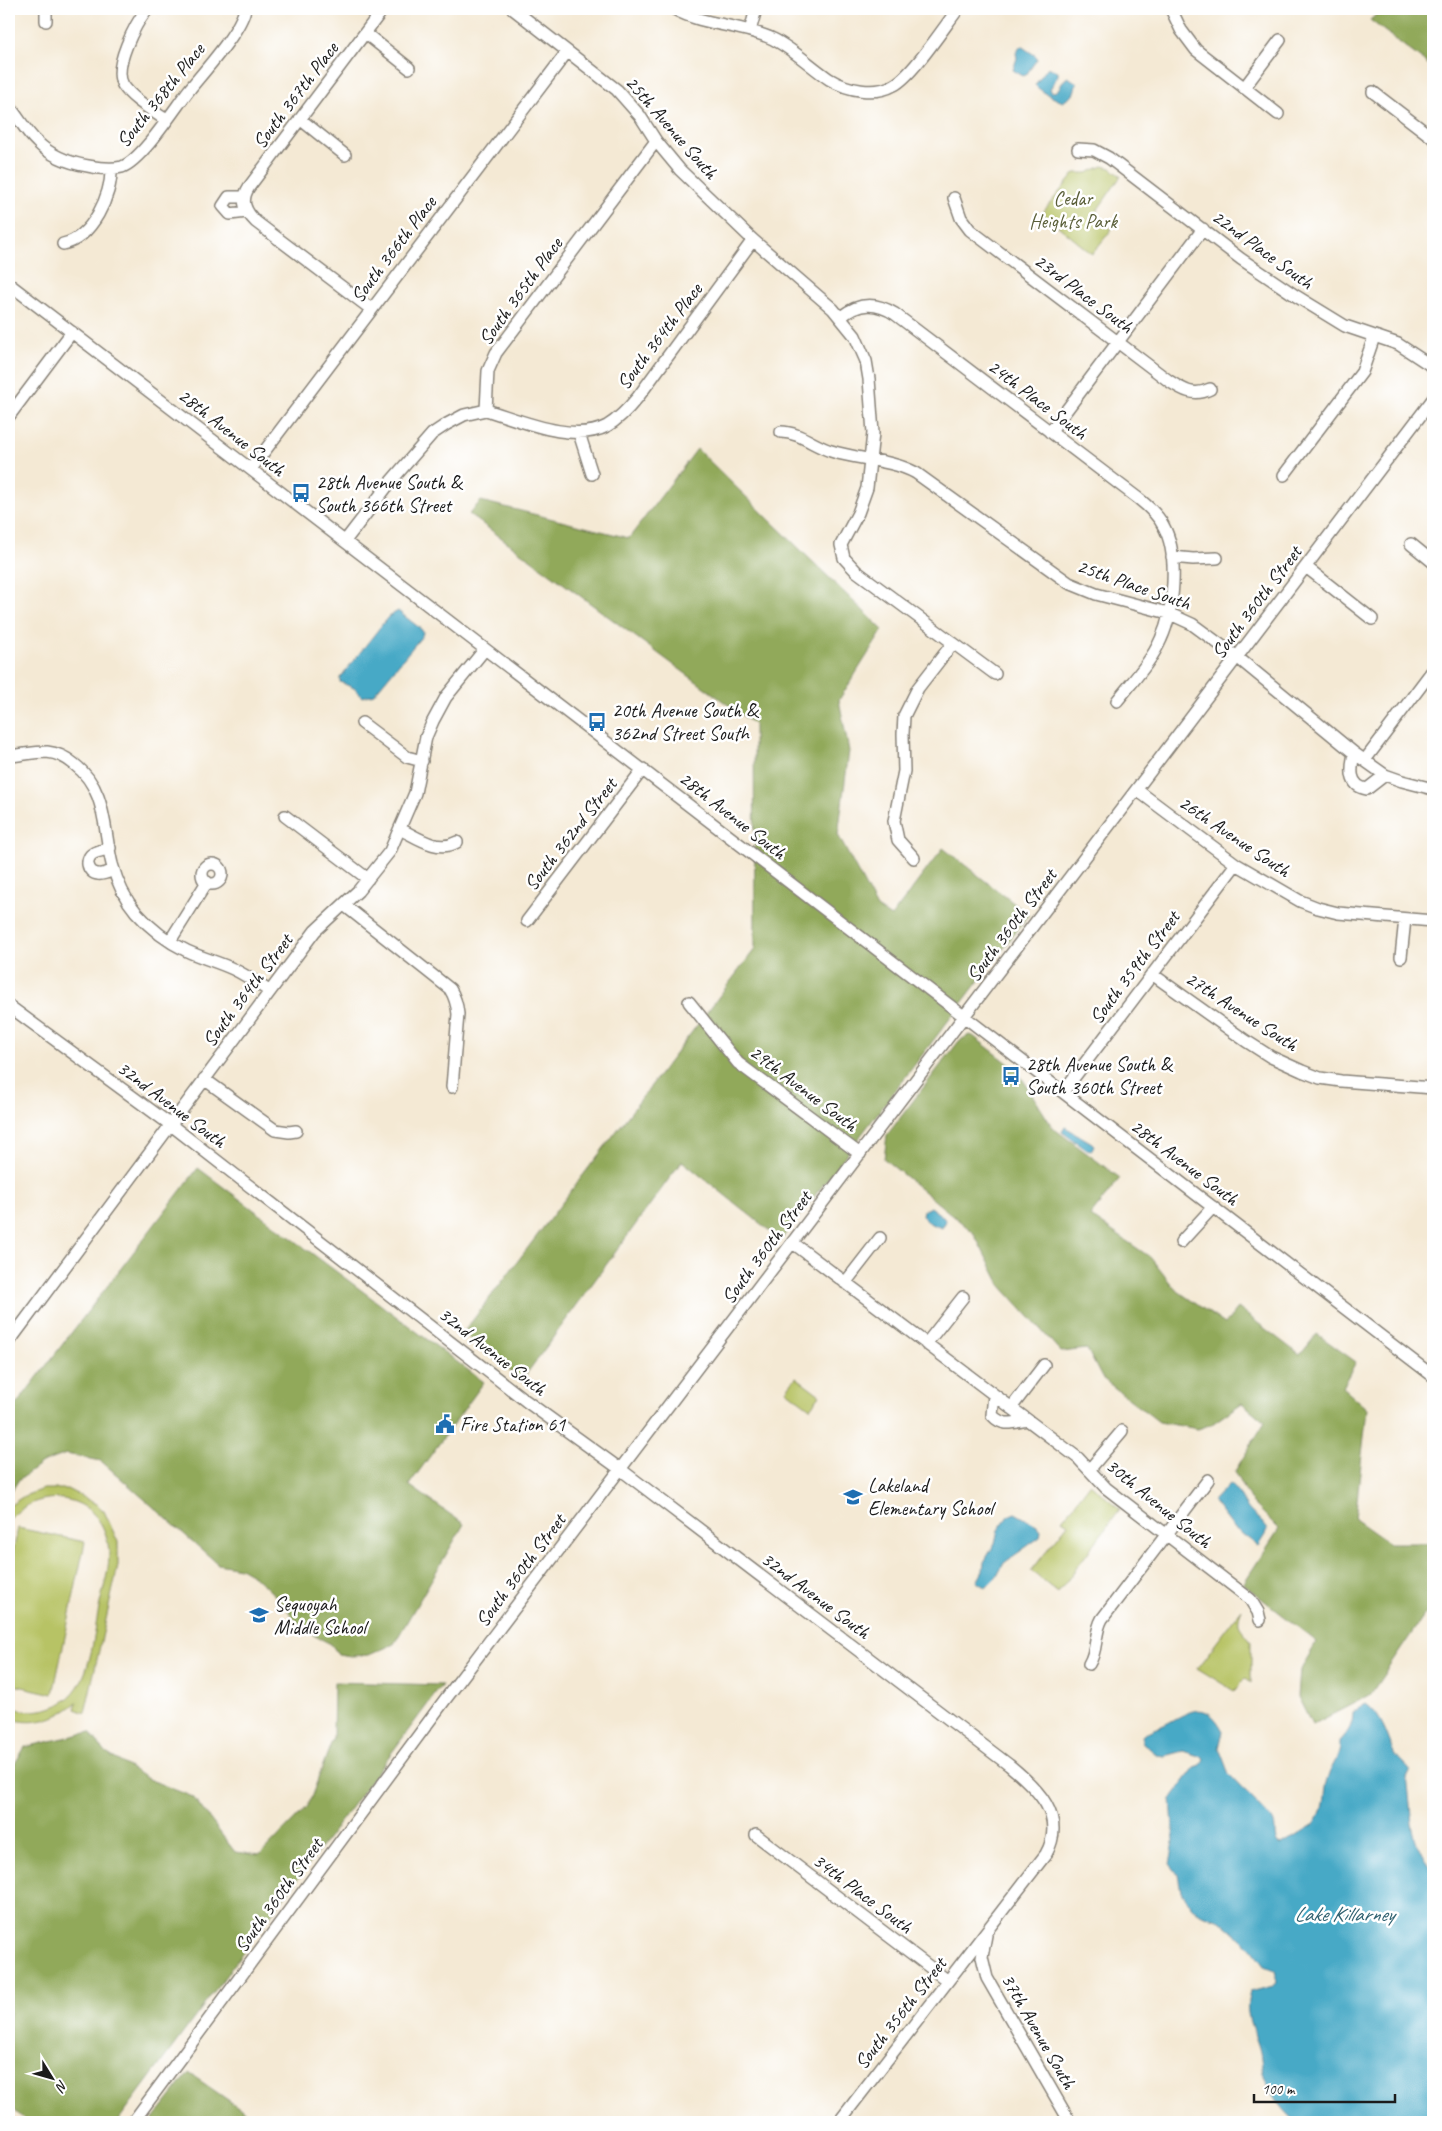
<svg xmlns="http://www.w3.org/2000/svg" width="1442" height="2131" font-family="Caveat,sans-serif">
<style>
.green{fill:#b7c365;stroke:#6a7040}
.forest{fill:#91a95a;stroke:#56623b}
.water{fill:#46a9c6;stroke:#316271}
.lines{fill:none;stroke-linecap:round;stroke-linejoin:round}
.minor-casing{stroke:#888278;stroke-width:14}
.minor{stroke:#fff;stroke-width:11}
.labels{text-anchor:middle;stroke-width:5;stroke-linejoin:round;paint-order:stroke}
.street-label{font-size:20px;fill:#1c1c1c;stroke:#fff}
.park-label{font-size:20px;fill:#5a5f39;stroke:#fff}
.poi-label{font-size:20px;fill:#1c1c1c;stroke:#fff;text-anchor:start}
.water-label{font-size:21px;font-style:italic;fill:#316271;stroke:#fff}
</style>
<rect width="100%" height="100%" fill="#fff"/>
<filter id="ink" filterUnits="userSpaceOnUse"><feTurbulence type="fractalNoise" baseFrequency=".02" numOctaves="2"/><feDisplacementMap in="SourceGraphic" scale="10" xChannelSelector="R" yChannelSelector="G"/><feConvolveMatrix kernelMatrix="1 2 1 2 8 2 1 2 1" color-interpolation-filters="sRGB"/></filter>
<filter id="wash" filterUnits="userSpaceOnUse"><feTurbulence type="fractalNoise" baseFrequency=".0096" numOctaves="4" result="noise"/><feDisplacementMap in="SourceGraphic" scale="20" xChannelSelector="R" yChannelSelector="G"/><feGaussianBlur stdDeviation="1.12" result="paint"/><feColorMatrix in="noise" values="0 0 0 0 0 0 0 0 0 0 0 0 0 0 0 0 0 1.4 0 .05"/><feComposite in="paint" operator="in"/></filter>
<g filter="url(#wash)">
<rect width="100%" height="100%" fill="#f4e9d4"/>
<path class="green" d="M1103 166 1111 168 1121 176 1094 215 1112 229 1092 254 1042 213 1075 173H1087Z
M796 1377 820 1395 810 1408 786 1390Z
M1090 1484 1120 1509 1058 1593 1031 1571 1068 1524 1062 1520Z
M43 1489H67L96 1504 104 1511 118 1542V1566L85 1713 75 1709 77 1702C58 1719 33 1727 9 1718V1706C22 1712 36 1712 50 1708 91 1696 92 1643 99 1608 103 1588 112 1564 108 1544 100 1494 40 1484 9 1520V1506L24 1496Z
M18 1528 85 1542 53 1694 9 1684V1572Z
M1242 1609C1233 1629 1245 1629 1251 1642V1683L1245 1678 1234 1691 1197 1668Z"/>
<path class="forest" d="M1383 9H1433V68L1370 20Z
M697 449 883 630 839 700 849 751 838 835 877 908 891 917 943 848 1029 915 781 1240 682 1161 522 1380 463 1333 755 949 754 724 469 514 481 501 629 538Z
M969 1035 973 1036 1017 1070 1053 1128 1120 1178 1090 1216 1150 1257 1175 1289 1225 1324 1238 1308 1300 1355 1317 1334 1356 1362 1342 1387 1367 1409 1355 1519 1389 1543H1433V1602L1370 1695 1312 1725 1298 1697 1300 1670 1317 1642 1243 1584 1279 1529 1250 1500 1235 1471 1265 1422 1242 1403 1212 1424 1198 1429 1159 1422 1102 1378 1087 1349 1061 1352 1001 1286 973 1232 884 1159 887 1135 959 1041Z
M198 1168 484 1382 409 1485 464 1524 394 1644 369 1655 351 1656 338 1654 331 1644 309 1633 298 1623 280 1600 254 1576 240 1568 218 1564 101 1461 66 1454 42 1463 18 1481 9 1495V1414Z
M334 1682 442 1685 117 2122H27L9 2105V1773L25 1747 90 1732 106 1753 148 1779 193 1797 235 1852 260 1855 308 1806 333 1738Z
M189 2073 260 2122H151Z"/>
<path class="water" d="M1021 46 1036 56 1037 59 1026 75 1023 76 1013 70 1017 58 1016 53Z
M1048 67 1058 72V75L1050 89 1052 92 1057 91 1065 79 1068 77 1077 83 1073 95 1063 102C1055 99 1040 91 1035 85Z
M398 611 421 629 423 632 422 636 374 694 362 697 354 688 340 682V678L388 617Z
M1065 1127 1092 1143 1094 1145 1091 1151 1087 1150 1062 1132Z
M930 1207 942 1216 946 1221 942 1228 931 1224 922 1216 923 1211Z
M1229 1484C1238 1488 1241 1499 1246 1506 1252 1515 1262 1520 1268 1530L1258 1546 1233 1527 1213 1501Z
M1015 1513 1037 1525 1041 1530 1040 1537 1004 1563 996 1578 986 1588 977 1582 983 1571 984 1562 995 1543 998 1530 1008 1516Z
M1366 1704C1383 1716 1387 1737 1395 1754 1398 1761 1406 1765 1410 1772L1407 1776C1412 1812 1408 1841 1433 1871V2122H1296C1282 2111 1271 2095 1265 2078 1261 2069 1262 2058 1259 2048 1253 2027 1243 2015 1250 1992L1273 1986 1277 1983 1274 1971 1264 1965 1252 1949 1220 1920 1202 1914 1193 1908 1181 1891 1178 1874 1170 1864 1174 1841 1171 1799 1195 1767 1201 1765 1204 1760 1202 1757 1183 1751 1164 1756 1157 1755 1142 1742V1736C1148 1730 1158 1728 1166 1724 1192 1710 1206 1699 1223 1731L1219 1748 1229 1774 1272 1819C1278 1828 1272 1836 1278 1844L1282 1845 1313 1826C1328 1807 1321 1796 1328 1777 1332 1763 1341 1758 1340 1741 1349 1732 1353 1724 1353 1712Z"/>
</g>
<g filter="url(#ink)">
<g class="lines">
<g class="minor-casing">
<path id="minor" d="M46 9V21
M147 9C136 23 112 67 123 85 132 99 152 110 166 120
M513 9 617 90 640 116 656 141 680 170 753 240 833 309 855 336 866 361 869 379 873 433 867 488 858 513 841 545 844 558 856 571 995 674
M674 9C704 26 741 24 773 39 793 49 810 66 829 79 847 90 875 96 894 85 912 76 944 27 958 9
M1171 9 1181 30 1196 50 1278 114
M750 31 756 9
M365 33 409 68
M1244 88 1280 40
M1373 92 1433 138
M9 106C19 118 26 132 37 142 51 156 69 163 88 166 99 168 111 170 122 167 142 160 175 108 189 90 205 70 240 32 245 9
M300 119 345 155
M1078 149 1094 150 1109 158 1241 259 1296 296 1345 326 1398 344 1433 367
M244 197H229L223 206 230 214 247 212
M954 198 961 218 970 230 1169 381C1183 390 1194 397 1210 389
M63 244C92 238 112 195 111 169
M9 284 1433 1376
M371 309 256 222C245 211 240 201 249 187L383 9
M841 317C859 302 876 302 895 314L1139 499C1149 507 1159 516 1164 527 1179 555 1174 611 1161 639 1151 662 1132 682 1117 701
M486 410C520 420 573 444 607 426 619 419 629 408 638 397L753 240
M9 416 72 332
M781 432C799 432 814 446 831 451 859 460 890 459 916 473L1069 583 1096 594 1168 613 1192 624 1237 657 1354 753 1385 775 1402 781 1433 789
M1050 432 1203 229
M579 433 592 474
M251 469 567 52
M1284 475 1362 372 1374 337
M345 541 392 480 432 434 447 424 464 415 486 410 488 371 496 353 656 141
M1411 544 1433 562
M1172 557 1193 559 1217 558
M1306 567 1372 619
M362 723 407 757 422 761
M1354 753C1351 768 1348 786 1367 789L1385 775
M9 756C21 755 34 752 47 752 57 753 67 758 74 764 107 789 103 828 112 864 117 882 124 898 136 912 150 928 168 942 187 951 202 958 218 962 233 969 246 975 257 983 269 991
M1365 760 1433 670
M1137 790 1236 864 1300 901 1318 908 1338 913 1433 921
M285 816 368 879
M400 829C418 838 438 853 457 842
M110 848C105 850 98 851 94 853 84 858 87 873 98 874 103 875 109 872 114 870
M914 858 898 840 894 821 904 771 903 734 904 716 918 688 953 643
M202 874a10 10 0 1 1 20 0a10 10 0 1 1-20 0Z
M344 905 450 989C455 997 457 1004 458 1014L452 1087
M527 921 643 769
M170 941 207 882
M1401 957 1405 919
M1152 974 1246 1041 1271 1057 1302 1071 1320 1078 1341 1081 1433 1088
M689 1002 738 1063 860 1154
M9 1006 171 1125 526 1401 620 1469 1009 1765C1037 1788 1067 1816 1046 1854L839 2122
M204 1079 275 1130 289 1132 296 1131
M1063 1092 1236 864
M1181 1242 1213 1207
M793 1243 1078 1458 1106 1488 1250 1599 1258 1612 1260 1620
M845 1283 880 1238
M9 1342 315 931 358 891 390 851 415 793 426 737 433 721 446 697 485 649
M926 1344 963 1297
M994 1395 992 1415C1003 1427 1012 1423 1027 1420
M1011 1408 1044 1365
M1089 1470 1122 1431
M1089 1664C1098 1650 1094 1633 1102 1619L1208 1480
M756 1835 948 1981
M986 1935 982 1957 987 1978 1070 2122
M133 2122 444 1701 1433 399"/>
</g>
<use href="#minor" class="minor"/>
</g>
</g>
<defs>
<g id="bus-bare" transform="scale(1.5)"><path d="M-5-6H5V4H4V6H2V4H-2V6H-4V4H-5ZM-3.5-4V0h7V-4ZM-3.5 1.2v1.5H-2V1.2ZM2 1.2v1.5H3.5V1.2Z" fill="#1f6fb2" stroke="#fff" stroke-width="2.5" paint-order="stroke"/></g>
<g id="civic-bare" transform="scale(1.5)"><path d="M-.6-6.5H3V-4.5H.6V-3L4-1V1h2V6H-6V1h2V-1L-.6-3ZM-1.2 2.5V6h2.4V2.5Z" fill="#1f6fb2" stroke="#fff" stroke-width="2.5" paint-order="stroke"/></g>
<g id="school-bare" transform="scale(1.5)"><path d="M0-5L7-2L0 1L-7-2ZM-4 1L0 2.5L4 1V4Q0 6-4 4Z" fill="#1f6fb2" stroke="#fff" stroke-width="2.5" paint-order="stroke"/></g>
</defs>
<g fill-rule="evenodd">
<use href="#bus-bare" x="301" y="493"/>
<use href="#bus-bare" x="597" y="722"/>
<use href="#bus-bare" x="1011" y="1076"/>
<use href="#civic-bare" x="445" y="1424"/>
<use href="#school-bare" x="853" y="1497"/>
<use href="#school-bare" x="259" y="1615"/>
</g>
<g class="labels">
<g class="street-label">
<text transform="translate(160 95) rotate(-51)" y="7">South 368th Place</text>
<text transform="translate(295 95) rotate(-53)" y="7">South 367th Place</text>
<text transform="translate(672 127) rotate(49)" y="7">25th Avenue South</text>
<text transform="translate(393 249) rotate(-53)" y="7">South 366th Place</text>
<text transform="translate(1263 249) rotate(36)" y="7">22nd Place South</text>
<text transform="translate(520 291) rotate(-54)" y="7">South 365th Place</text>
<text transform="translate(1084 293) rotate(37)" y="7">23rd Place South</text>
<text transform="translate(659 336) rotate(-53)" y="7">South 364th Place</text>
<text transform="translate(1038 399) rotate(37)" y="7">24th Place South</text>
<text transform="translate(232 432) rotate(38)" y="7">28th Avenue South</text>
<text transform="translate(1134 584) rotate(19)" y="7">25th Place South</text>
<text transform="translate(1256 602) rotate(-53)" y="7">South 360th Street</text>
<text transform="translate(733 815) rotate(38)" y="7">28th Avenue South</text>
<text transform="translate(570 834) rotate(-52)" y="7">South 362nd Street</text>
<text transform="translate(1235 836) rotate(34)" y="7">26th Avenue South</text>
<text transform="translate(1011 925) rotate(-53)" y="7">South 360th Street</text>
<text transform="translate(1134 967) rotate(-53)" y="7">South 359th Street</text>
<text transform="translate(247 990) rotate(-53)" y="7">South 364th Street</text>
<text transform="translate(1242 1011) rotate(33)" y="7">27th Avenue South</text>
<text transform="translate(804 1088) rotate(37)" y="7">29th Avenue South</text>
<text transform="translate(172 1104) rotate(37)" y="7">32nd Avenue South</text>
<text transform="translate(1185 1162) rotate(37)" y="7">28th Avenue South</text>
<text transform="translate(766 1247) rotate(-53)" y="7">South 360th Street</text>
<text transform="translate(493 1351) rotate(38)" y="7">32nd Avenue South</text>
<text transform="translate(1159 1503) rotate(39)" y="7">30th Avenue South</text>
<text transform="translate(520 1570) rotate(-53)" y="7">South 360th Street</text>
<text transform="translate(816 1595) rotate(37)" y="7">32nd Avenue South</text>
<text transform="translate(863 1893) rotate(37)" y="7">34th Place South</text>
<text transform="translate(278 1895) rotate(-54)" y="7">South 360th Street</text>
<text transform="translate(900 2013) rotate(-52)" y="7">South 356th Street</text>
<text transform="translate(1039 2031) rotate(60)" y="7">37th Avenue South</text>
</g>
<g class="park-label">
<text x="1073" y="205">Cedar<tspan x="1073" dy="23">Heights Park</tspan></text>
</g>
<g class="poi-label">
<text x="316" y="489">28th Avenue South &amp;<tspan x="316" dy="23">South 366th Street</tspan></text>
<text x="612" y="717">20th Avenue South &amp;<tspan x="612" dy="23">362nd Street South</tspan></text>
<text x="1026" y="1071">28th Avenue South &amp;<tspan x="1026" dy="23">South 360th Street</tspan></text>
<text x="460" y="1431">Fire Station 61</text>
<text x="868" y="1492">Lakeland<tspan x="868" dy="23">Elementary School</tspan></text>
<text x="274" y="1611">Sequoyah<tspan x="274" dy="23">Middle School</tspan></text>
</g>
<g class="water-label">
<text x="1344" y="1921">Lake Killarney</text>
</g>
</g>
<rect width="1442" height="2131" fill="none" stroke="#fff" stroke-width="30"/>
<g transform="translate(52 2078) rotate(127)" stroke="#ffffff" stroke-width="4" paint-order="stroke">
<path d="M0-4L9 19L0 12L-9 19Z" fill="#1c1c1c"/>
<text y="-8" font-size="14" font-weight="bold" text-anchor="middle" fill="#1c1c1c">N</text>
</g>
<path d="M1254 2094v8h141v-8" fill="none" stroke="#1c1c1c" stroke-width="2.5"/>
<text x="1262" y="2094" font-size="15" fill="#1c1c1c" stroke="#ffffff" stroke-width="4" paint-order="stroke">100 m</text>
</svg>
